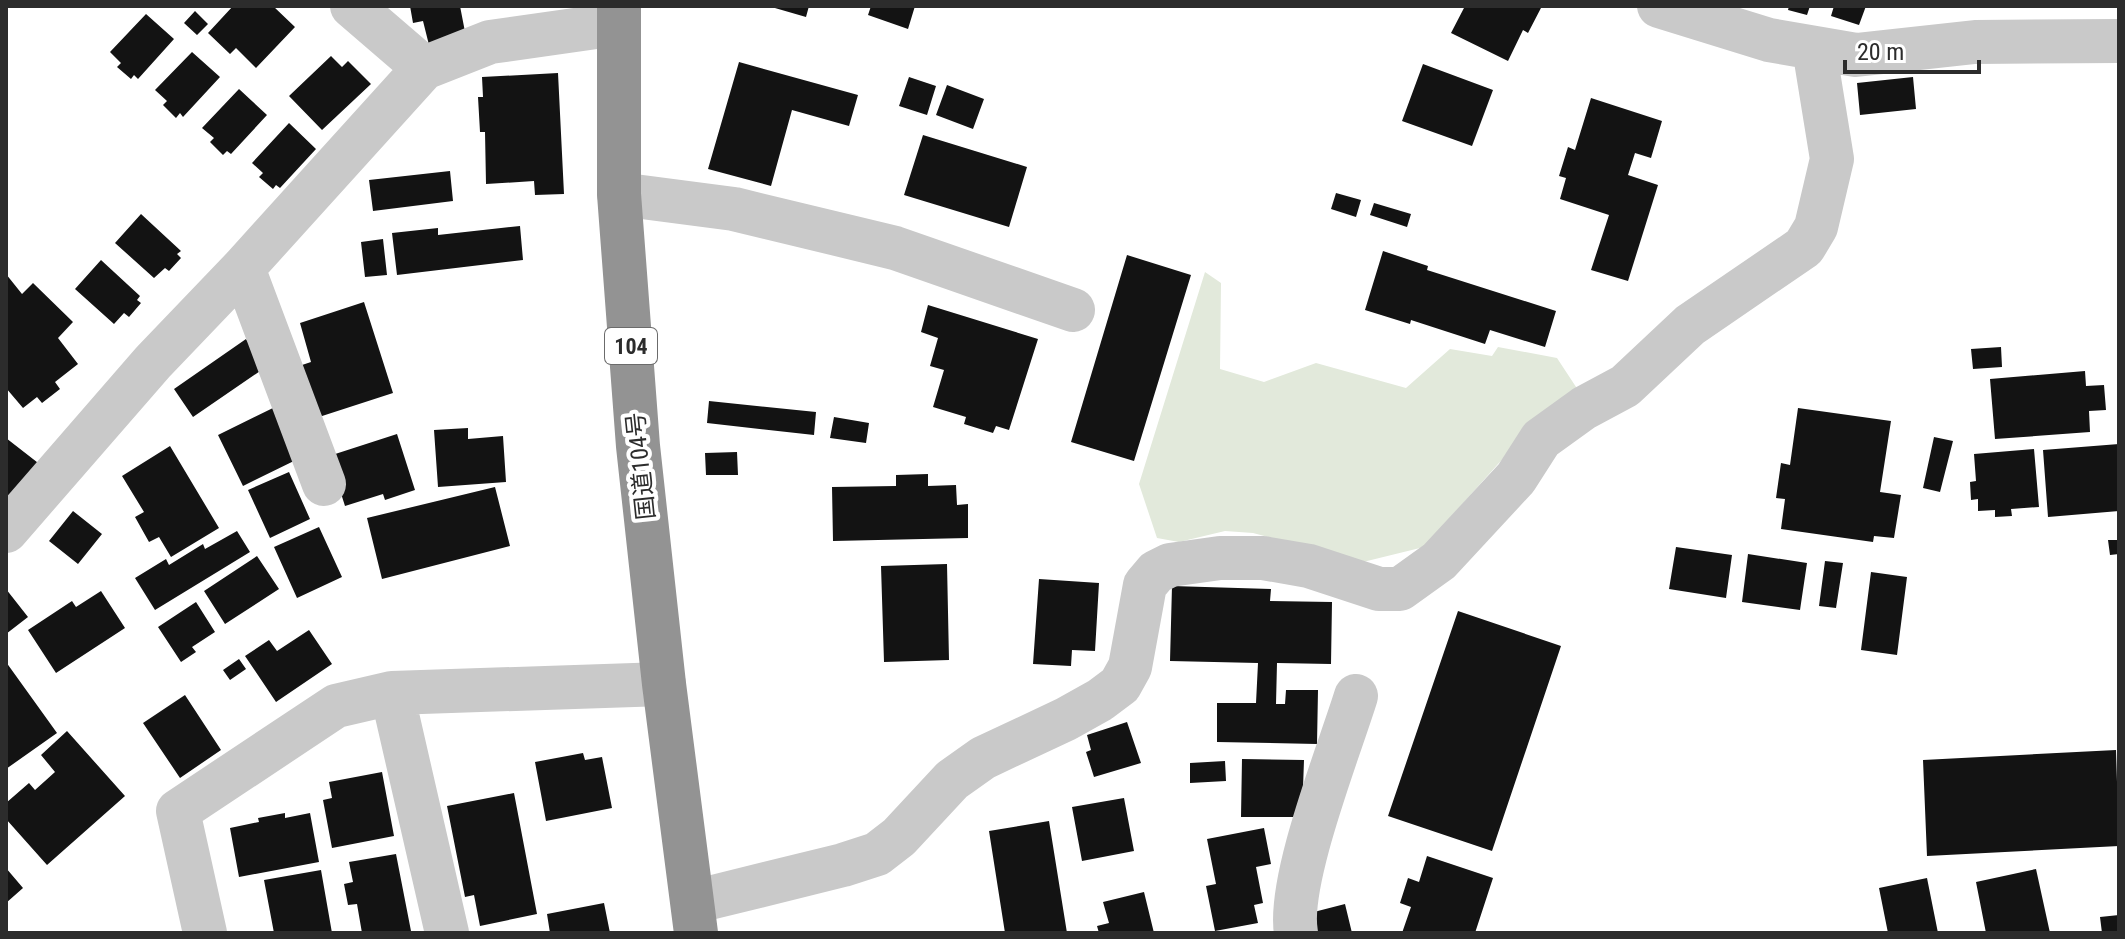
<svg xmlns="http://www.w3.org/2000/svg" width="2125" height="939" font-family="'Roboto Condensed','Noto Sans JP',sans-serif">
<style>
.green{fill:#e2e9db}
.building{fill:#131313}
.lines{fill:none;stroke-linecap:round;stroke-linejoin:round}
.minor{stroke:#c9c9c9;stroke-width:44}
.highway{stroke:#939393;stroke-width:44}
.labels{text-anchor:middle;stroke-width:8;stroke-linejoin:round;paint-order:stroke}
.shield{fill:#fff;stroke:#6b6b6b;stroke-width:2}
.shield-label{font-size:22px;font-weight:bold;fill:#2c2c2c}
.street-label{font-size:24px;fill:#2c2c2c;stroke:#fff}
</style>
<rect width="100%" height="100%" fill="#fff"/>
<path class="green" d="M1205 272 1221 283 1220 369 1264 382 1316 363 1406 388 1450 349 1492 356 1498 347 1557 358 1580 393 1531 431 1498 464 1424 547 1363 562 1253 533 1225 531 1179 542 1157 538 1139 484Z"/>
<path class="building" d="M233 6H273L295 27 256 68 236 48 230 54 208 33Z
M410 6H460L466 37 429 45 423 21 413 23Z
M768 6H809L806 17Z
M871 6H915L908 29 868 15Z
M1465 6H1542L1528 33 1523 30 1508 61 1451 33Z
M1789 6H1810L1807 15 1788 10Z
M1834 6H1866L1859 25 1831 16Z
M195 11 208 24 197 35 184 23Z
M146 14 174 39 138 79 134 75 131 79 117 67 121 63 110 52Z
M192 52 220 77 183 117 180 113 176 118 163 105 167 101 155 90Z
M331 56 342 67 348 61 371 84 322 130 289 96Z
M739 62 858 95 849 126 792 110 771 186 708 169Z
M1423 64 1493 90 1472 146 1402 121Z
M558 73 564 194 535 195 534 181 486 184 485 132H480L478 97H483L482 77Z
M909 77 936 86 927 115 899 106Z
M1913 77 1916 109 1860 115 1857 83Z
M947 85 984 99 973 129 936 115Z
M239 89 267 115 231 154 227 151 223 155 210 142 214 138 202 128Z
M1591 98 1662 121 1651 158 1635 153 1628 175 1658 185 1628 281 1591 270 1609 215 1560 199 1566 178 1559 176 1568 147 1575 150Z
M289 123 316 149 280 188 276 185 273 189 259 177 263 173 252 163Z
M923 135 1027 167 1009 227 904 195Z
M450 171 453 201 373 211 369 180Z
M1336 193 1361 200 1356 217 1331 209Z
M1374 203 1411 214 1407 227 1370 215Z
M141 214 181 251 177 254 181 258 169 271 165 268 154 278 115 243Z
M520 226 523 260 397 275 392 233 438 228V235Z
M383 239 387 275 365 277 361 242Z
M1383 251 1428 266 1427 270 1556 311 1545 347 1490 330 1485 344 1411 320 1410 324 1365 310Z
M1127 255 1191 275 1134 461 1071 442Z
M101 260 140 296 137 300 141 303 129 317 124 313 114 324 75 289Z
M6 274 22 294 33 283 73 322 58 338 78 364 55 382 60 389 42 403 37 397 23 408 6 388Z
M364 302 393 393 319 417 302 365 311 362 300 323Z
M928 305 1038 339 1009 430 996 426 993 433 964 424 966 417 933 407 944 370 930 366 938 338 921 332Z
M246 339 266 367 193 417 174 389Z
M2001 347 2002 367 1973 369 1971 349Z
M2085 371 2086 386 2104 385 2106 410 2089 411 2090 432 1995 439 1990 379Z
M709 401 816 412 814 435 707 423Z
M275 407 300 458 243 486 218 435Z
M1798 408 1891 421 1880 492 1901 495 1894 538 1874 536 1873 542 1781 529 1785 499 1776 498 1781 463 1790 465Z
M834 417 869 423 866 443 830 438Z
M468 428V439L503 436 506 482 438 487 434 430Z
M397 434 415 490 385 500 383 494 345 506 329 456Z
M1934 437 1953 441 1940 492 1923 488Z
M6 438 42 466 6 511Z
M2119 444V511L2048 517 2043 450Z
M170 446 219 528 171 557 159 537 149 542 135 517 144 512 122 476Z
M2034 449 2039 507 2011 509 2012 516 1995 517V510L1978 511V499L1971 500 1970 482 1976 481 1974 454Z
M737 452 738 475H706L705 453Z
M289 472 310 519 270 538 248 490Z
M928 474V486L956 485 957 505 968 504V538L833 541 832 487 896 486V475Z
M495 487 510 546 382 579 367 518Z
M73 511 102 534 78 564 49 541Z
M319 527 342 577 297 598 274 547Z
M237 531 250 552 155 610 135 578 166 559 169 565 203 544 205 549Z
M2108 540H2119V554L2110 555Z
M1676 547 1732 555 1726 598 1669 589Z
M1748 554 1807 563 1800 610 1742 602Z
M257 556 279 589 225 624 204 591Z
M1825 561 1843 563 1836 608 1819 606Z
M947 564 949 660 884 662 881 566Z
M1871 572 1907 577 1897 655 1861 650Z
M1039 579 1099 583 1095 651 1072 650 1071 666 1033 664Z
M1172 586 1271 589 1270 601 1332 602 1331 664 1277 663 1276 704H1285L1286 690H1318L1317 744 1217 742V703H1256L1258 663 1170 661Z
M6 589 28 617 6 634Z
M101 591 125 628 56 673 28 630 72 601 76 607Z
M196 602 215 632 192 647 196 652 181 662 158 627Z
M1458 611 1561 646 1492 851 1388 816Z
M309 630 332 664 276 702 245 656 269 640 277 651Z
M239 659 246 669 230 680 223 670Z
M6 662 57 733 6 769Z
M185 695 221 750 180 778 143 723Z
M1127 722 1141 763 1094 777 1086 752 1091 750 1087 735Z
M67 731 125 796 47 865 6 819V803L29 783 35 790 55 772 41 755Z
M2116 750 2119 846 1927 856 1923 760Z
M583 753 585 760 602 757 612 808 546 821 535 762Z
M1242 759 1304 760 1302 817H1241Z
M1225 761 1226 781 1190 783V763Z
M382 772 394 836 332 848 323 800 332 798 329 782Z
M514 793 537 914 480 926 474 895 465 897 447 806Z
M1124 798 1134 851 1082 861 1072 807Z
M285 813V818L310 813 319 862 239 877 230 828 259 822 258 818Z
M1049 821 1067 933H1005L989 831Z
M1264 828 1271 864 1256 867 1263 903 1254 905 1258 923 1215 931 1206 886 1216 884 1207 839Z
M396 854 411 931 362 933 357 904 348 905 344 884 353 882 349 862Z
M1427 856 1493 878 1475 933H1402L1411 907 1400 903 1408 878 1419 882Z
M6 868 23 888 6 903Z
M2036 869 2050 933H1986L1976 882Z
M321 870 332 933H274L264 880Z
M1927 878 1938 933H1888L1879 888Z
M1144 892 1154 933H1099L1097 926 1109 923 1103 902Z
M604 903 610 933H550L547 914Z
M1345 904 1352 933H1315L1310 913Z
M2119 915V933H2102L2100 917Z"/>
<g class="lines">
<path class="minor" d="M352 6 424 68
M1659 6 1769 40 1856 55 1975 42 2119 41
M619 194 734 209 895 248 1073 310
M243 268 324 484
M6 531 153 362 243 268 424 68 490 42 617 24
M392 693 447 933
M693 902 843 865 877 854 899 837 952 780 983 758 1066 719 1100 700 1120 685 1130 667 1145 585 1156 572 1170 565 1220 558H1263L1309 566 1379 589H1400L1439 561 1516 478 1541 439 1584 408 1625 386 1690 325 1804 247 1816 227 1832 159 1814 48
M205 933 178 811 336 706 392 693 664 684
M1296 933C1287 881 1339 751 1356 696"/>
<path class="highway" d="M619 6V194L638 446 664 684 696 933"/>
</g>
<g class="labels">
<rect class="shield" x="605" y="328" width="52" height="36" rx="6"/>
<g class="shield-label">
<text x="631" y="354">104</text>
</g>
<g class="street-label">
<text transform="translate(641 466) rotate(-96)" y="8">国道104号</text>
</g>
</g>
<rect width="2125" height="939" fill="none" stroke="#2c2c2c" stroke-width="16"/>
<path d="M1845 60v12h134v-12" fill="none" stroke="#2c2c2c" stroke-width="4"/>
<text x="1857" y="60" font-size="24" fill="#2c2c2c" stroke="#ffffff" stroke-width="6" paint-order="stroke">20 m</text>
</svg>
